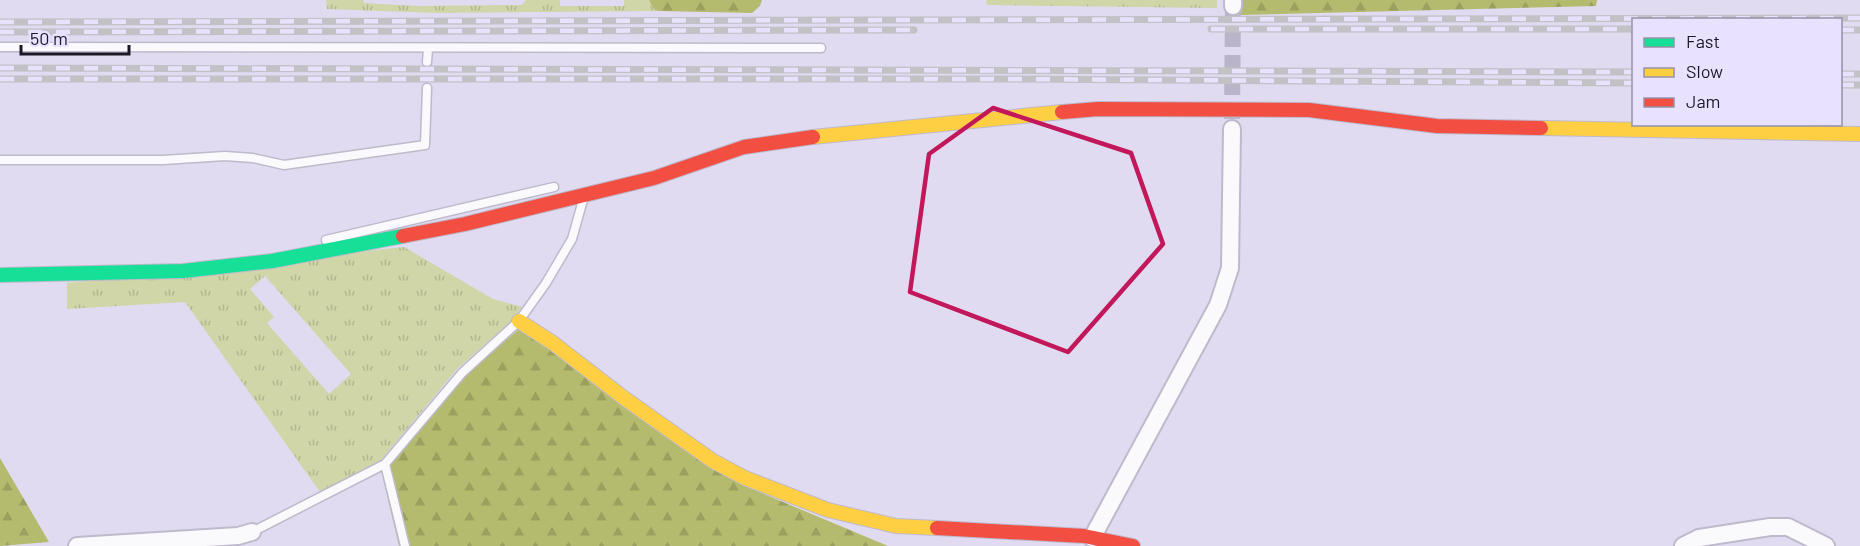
<svg xmlns="http://www.w3.org/2000/svg" width="1860" height="546" font-family="Barlow,sans-serif">
<style>
.grass{fill:url(#grass-tufts);fill-rule:evenodd}
.forest{fill:url(#forest-firs)}
.lines{fill:none;stroke-linecap:round;stroke-linejoin:round}
.street-tunnel{stroke:#b9b4c8;stroke-width:16;stroke-dasharray:16 8;stroke-linecap:butt}
.lane-casing{stroke:#beb9cb;stroke-width:11}
.street-casing{stroke:#beb9cb;stroke-width:20}
.fast-casing{stroke:#beb9cb;stroke-width:16}
.slow-casing{stroke:#beb9cb;stroke-width:16}
.jam-casing{stroke:#beb9cb;stroke-width:16}
.lane{stroke:#fafafd;stroke-width:8}
.street{stroke:#fafafd;stroke-width:16}
.fast{stroke:#16e098;stroke-width:14}
.slow{stroke:#ffcf43;stroke-width:14}
.jam{stroke:#f24e42;stroke-width:14}
.rail-casing{stroke:#c2c1c6;stroke-width:7}
.rail{stroke:#e8e2fe;stroke-width:4.5;stroke-dasharray:14;stroke-linecap:butt}
.marked{fill:none;stroke:#c2185b;stroke-width:4.5;stroke-linejoin:round}
</style>
<defs>
<pattern id="grass-tufts" width="24" height="20" patternUnits="userSpaceOnUse" patternTransform="scale(1.5)"><rect width="24" height="20" fill="#d0d6a7"/><path d="M3 7l-1-3M5 7V3M7 7l1-3M15 17l-1-3M17 17v-4M19 17l1-3" fill="none" stroke="#b2b790"/></pattern>
<pattern id="forest-firs" width="22" height="20" patternUnits="userSpaceOnUse" patternTransform="scale(1.5)"><rect width="22" height="20" fill="#b5bb6e"/><path d="M5 1l3.5 6h-7zM16 11l3.5 6h-7z" fill="#9ba05f"/></pattern>
</defs>
<rect width="100%" height="100%" fill="#e0dbf0"/>
<path class="grass" d="M326 0H363L364 3 417 6 522 5 526 0H560V6H624V0H649L653 8 658 11 437 13 327 9Z
M986 0H1217V8L987 5Z
M404 247 493 299 522 307 513 320 457 369 381 460 320 492 185 302 67 309V283ZM265 276 351 374 329 394 267 323 274 317 250 289Z"/>
<path class="forest" d="M649 0H762L760 6 752 13 658 11 653 8Z
M1242 0H1597L1596 6 1241 15Z
M520 328 745 486 888 546H399L383 478 392 463 465 376Z
M0 458 49 542 0 546Z"/>
<g class="lines">
<path class="street-tunnel" d="M1232 119 1233 6"/>
<g class="lane-casing">
<path id="lane" d="M0 47 821 48
M427 62 428 49
M0 160H163L225 156 253 158 284 165 425 145 427 88
M326 240 554 187
M385 464 405 546
M252 532 385 464 462 373 519 321 546 283 572 239 583 200"/>
</g>
<g class="street-casing">
<path id="street" d="M1233 6V0
M1092 538 1218 305 1230 268 1232 129
M77 546 238 536 252 532
M1683 546 1699 538 1770 527H1788L1826 546"/>
</g>
<g class="fast-casing">
<path id="fast" d="M0 275 183 271 272 261 403 236"/>
</g>
<g class="slow-casing">
<path id="slow" d="M1541 128 1860 134
M813 137 1062 112
M519 321 553 343 624 398 713 461 745 478 828 510 896 526 937 528"/>
</g>
<g class="jam-casing">
<path id="jam" d="M1062 112 1098 109 1309 110 1437 126 1541 128
M403 236 465 224 654 178 744 147 813 137
M937 528 1084 536 1133 546"/>
</g>
<use href="#lane" class="lane"/>
<use href="#street" class="street"/>
<use href="#fast" class="fast"/>
<use href="#slow" class="slow"/>
<use href="#jam" class="jam"/>
<g class="rail-casing">
<path id="rail" d="M0 22 1860 18
M1211 29H1634
M1840 30H1860
M0 32 914 30
M0 68 1634 72
M1840 74H1860
M0 79H1008L1634 83
M1840 85H1860"/>
</g>
<use href="#rail" class="rail"/>
</g>
<path class="marked" d="M993 108 1131 153 1163 244 1068 352 910 292 929 154Z"/>
<rect x="1632" y="18" width="210" height="108" fill="#e8e2fe" stroke="#9691a8" stroke-width="1.5"/>
<rect x="1644" y="38" width="30" height="9" fill="#16e098" stroke="#9691a8" stroke-width="1.5"/>
<text x="1686" y="48" font-size="18" fill="#1c1727">Fast</text>
<rect x="1644" y="68" width="30" height="9" fill="#ffcf43" stroke="#9691a8" stroke-width="1.5"/>
<text x="1686" y="78" font-size="18" fill="#1c1727">Slow</text>
<rect x="1644" y="98" width="30" height="9" fill="#f24e42" stroke="#9691a8" stroke-width="1.5"/>
<text x="1686" y="108" font-size="18" fill="#1c1727">Jam</text>
<path d="M21 45v9h108v-9" fill="none" stroke="#1c1727" stroke-width="3"/>
<text x="30" y="45" font-size="18" fill="#1c1727" stroke="#e8e2fe" stroke-width="4.5" paint-order="stroke">50 m</text>
</svg>
